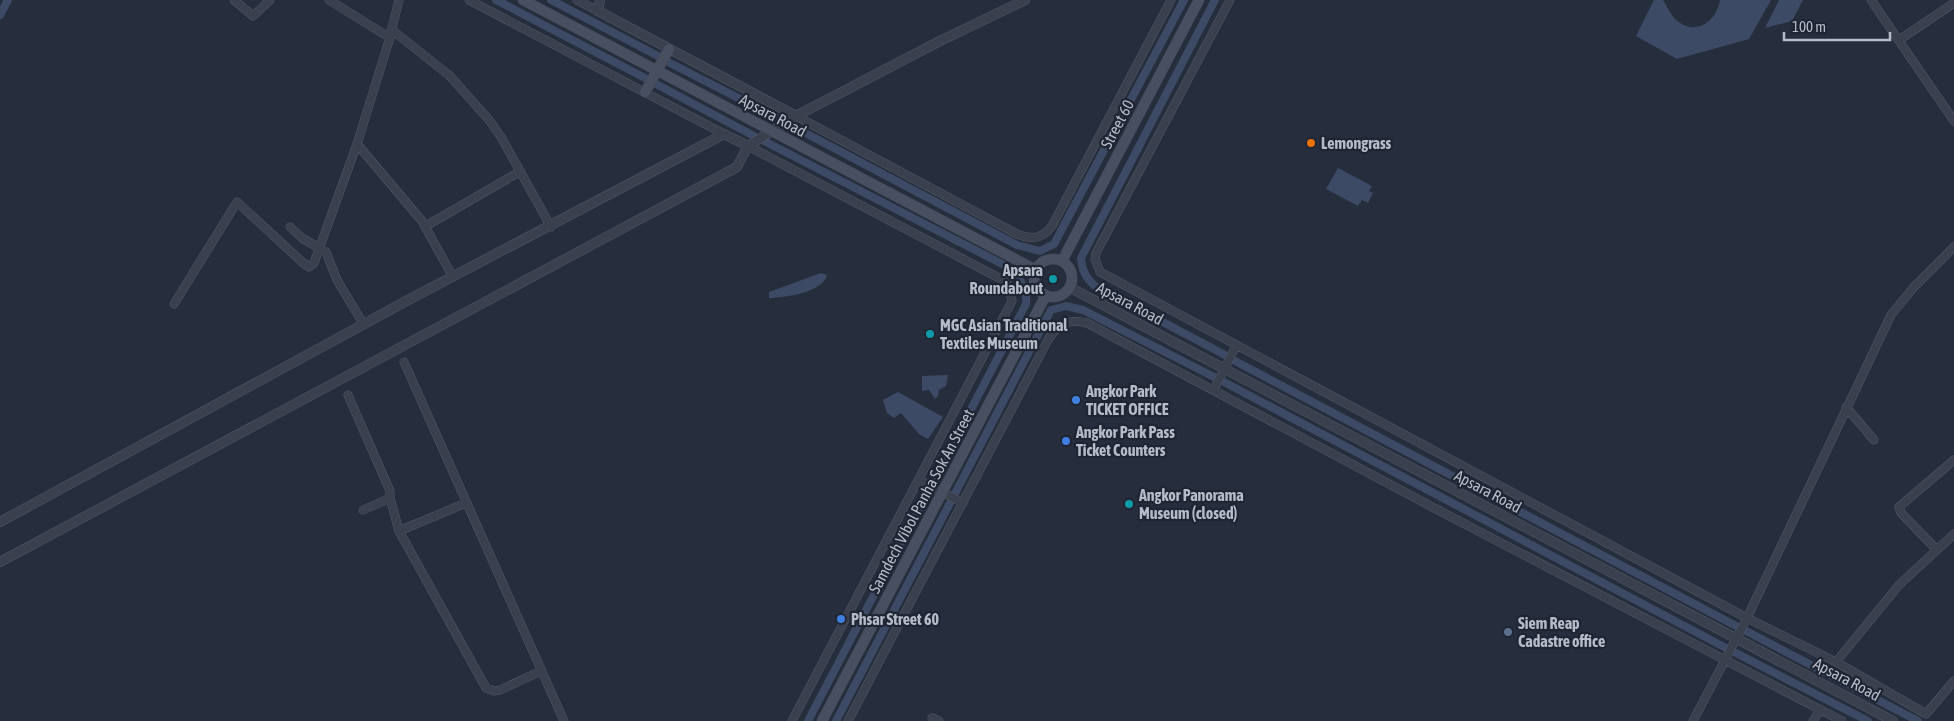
<svg xmlns="http://www.w3.org/2000/svg" width="1954" height="721" font-family="'Asap Condensed',sans-serif">
<style>
.water{fill:#3d4a65}
.lines{fill:none;stroke-linecap:round;stroke-linejoin:round}
.canal{stroke:#3d4a65;stroke-width:8}
.minor-casing{stroke:#525865;stroke-width:9}
.tertiary-casing{stroke:#525865;stroke-width:10}
.secondary-casing{stroke:#434957;stroke-width:11}
.minor{stroke:#3a404e;stroke-width:8}
.tertiary{stroke:#3a404e;stroke-width:9}
.secondary{stroke:#484f60;stroke-width:10}
.food-dot{fill:#e8710a;stroke:#1f2533;stroke-width:2}
.culture-dot{fill:#0f9aa8;stroke:#1f2533;stroke-width:2}
.shop-dot{fill:#3f7fe0;stroke:#1f2533;stroke-width:2}
.service-dot{fill:#5c6f8a;stroke:#1f2533;stroke-width:2}
.labels{text-anchor:middle;stroke-width:4.5;stroke-linejoin:round;paint-order:stroke}
.street-label{font-size:16px;fill:#b6bbc8;stroke:#1f2533}
.poi-label{font-size:16px;font-weight:bold;fill:#b6bbc8;stroke:#1f2533;text-anchor:start}
</style>
<rect width="100%" height="100%" fill="#262d3d"/>
<path class="water" d="M1654 0H1663C1668 8 1672 18 1680 23 1699 35 1717 19 1720 0H1771L1749 39 1677 59 1636 36Z
M1779 0H1803L1792 21 1765 28Z
M1338 168 1372 186 1369 191 1373 193 1368 203 1362 200 1358 206 1326 189Z
M821 273 827 275C824 292 784 298 769 298V292Z
M948 375 946 386 939 390 938 396 935 399 929 390 922 391V376Z
M898 392 943 417 928 439 919 434 901 413 894 418 887 413 883 400Z"/>
<g class="lines">
<path class="canal" d="M496 0 645 78
M551 0 658 56
M1215 0 1081 258C1082 271 1086 278 1095 286L1225 355
M0 15 8 0
M668 62 779 119
M656 84 754 136
M796 128 1017 245 1040 251 1054 244 1184 0
M766 142 1008 267C1019 278 1028 287 1026 304L808 721
M1235 361 1738 627
M1224 382 1726 648
M1746 631 1918 721
M1736 653 1868 721
M836 721 1051 310 1066 306 1083 310 1214 377"/>
<g class="minor-casing">
<path id="minor" d="M234 0 253 16 270 0
M329 0 390 38
M469 0 724 134
M577 0 598 11
M1230 0 1096 253 1095 259 1100 272 1747 618 1836 662 1926 714 1954 681
M1871 0 1954 121
M392 30 450 76 489 120 501 137 551 227
M1899 40 1954 3
M796 116 1017 234C1032 240 1042 239 1052 226L1171 0
M357 144 422 221 453 277
M748 146 999 278 1008 284 1012 301 792 721
M426 226 519 172
M290 227 302 238 326 252 337 280 364 325
M174 304 237 202 302 262 309 267 314 263 357 144 388 44 399 0
M404 362 564 721
M1214 389 1236 346
M348 395 390 491V498L363 510
M1846 407 1874 440
M919 480 963 503
M390 498 399 531 486 688 494 691 500 690 541 671
M399 531 466 503
M1937 550 1901 513 1899 507 1954 460
M1836 662 1899 585 1954 534
M932 718 939 721
M848 721 1049 338C1060 323 1069 319 1087 323L1438 510 1842 721
M1693 721 1747 618 1891 315 1913 288 1954 247
M1813 721 1820 710"/>
</g>
<g class="tertiary-casing">
<path id="tertiary" d="M600 0 598 11 796 116
M1069 287 1893 721
M0 522 410 299 724 134 748 146
M0 562 737 167 748 146 796 116 938 42 1025 0"/>
</g>
<g class="secondary-casing">
<path id="secondary" d="M523 0 1036 270
M645 92 669 49
M1034 278a19 19 0 1 1 38 0a19 19 0 1 1-38 0Z
M1062 261 1199 0
M822 721 1046 295"/>
</g>
<use href="#minor" class="minor"/>
<use href="#tertiary" class="tertiary"/>
<use href="#secondary" class="secondary"/>
</g>
<circle class="food-dot" cx="1311" cy="143" r="5"/>
<g class="culture-dot">
<circle cx="1053" cy="279" r="5"/>
<circle cx="930" cy="334" r="5"/>
<circle cx="1129" cy="504" r="5"/>
</g>
<g class="shop-dot">
<circle cx="1076" cy="400" r="5"/>
<circle cx="1066" cy="441" r="5"/>
<circle cx="841" cy="619" r="5"/>
</g>
<circle class="service-dot" cx="1508" cy="632" r="5"/>
<g class="labels">
<g class="street-label">
<text transform="translate(773 115) rotate(28)" y="6">Apsara Road</text>
<text transform="translate(1117 124) rotate(-62)" y="6">Street 60</text>
<text transform="translate(1130 303) rotate(28)" y="6">Apsara Road</text>
<text transform="translate(1488 491) rotate(28)" y="6">Apsara Road</text>
<text transform="translate(921 501) rotate(-62)" y="6">Samdech Vibol Panha Sok An Street</text>
<text transform="translate(1847 679) rotate(28)" y="6">Apsara Road</text>
</g>
<g class="poi-label">
<text x="1321" y="149">Lemongrass</text>
<text x="1043" y="276" text-anchor="end">Apsara<tspan x="1043" dy="18">Roundabout</tspan></text>
<text x="940" y="331">MGC Asian Traditional<tspan x="940" dy="18">Textiles Museum</tspan></text>
<text x="1086" y="397">Angkor Park<tspan x="1086" dy="18">TICKET OFFICE</tspan></text>
<text x="1076" y="438">Angkor Park Pass<tspan x="1076" dy="18">Ticket Counters</tspan></text>
<text x="1139" y="501">Angkor Panorama<tspan x="1139" dy="18">Museum (closed)</tspan></text>
<text x="851" y="625">Phsar Street 60</text>
<text x="1518" y="629">Siem Reap<tspan x="1518" dy="18">Cadastre office</tspan></text>
</g>
</g>
<path d="M1784 32v8h106v-8" fill="none" stroke="#b6bbc8" stroke-width="2.5"/>
<text x="1792" y="32" font-size="15" fill="#b6bbc8" stroke="#1f2533" stroke-width="4" paint-order="stroke">100 m</text>
</svg>
